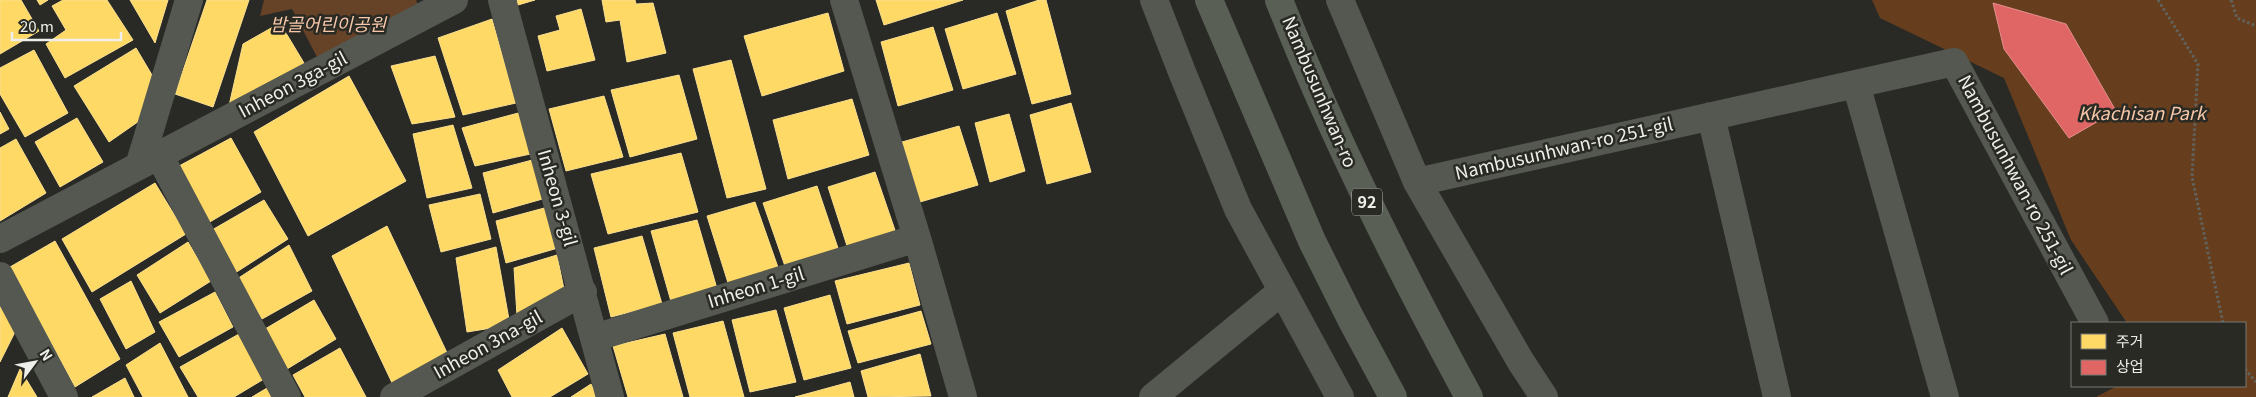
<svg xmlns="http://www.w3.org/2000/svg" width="2256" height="397" font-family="Georgia,'Noto Sans KR',serif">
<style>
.green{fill:#664227}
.forest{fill:#673e1d}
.homes{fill:#ffd966;stroke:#fadf8e}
.shops{fill:#e06666;stroke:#e48f8e}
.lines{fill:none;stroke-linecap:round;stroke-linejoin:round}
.path{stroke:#61635f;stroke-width:3;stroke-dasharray:2.5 2.5;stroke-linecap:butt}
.minor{stroke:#545851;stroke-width:28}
.major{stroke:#595f55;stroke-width:28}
.labels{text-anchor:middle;stroke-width:5;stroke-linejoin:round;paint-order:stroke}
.shield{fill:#2a2a25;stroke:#b3b3af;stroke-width:1}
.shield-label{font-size:16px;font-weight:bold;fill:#eeeeea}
.park-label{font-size:18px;font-style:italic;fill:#f6c7a8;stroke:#2a2a25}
.street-label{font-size:18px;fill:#eeeeea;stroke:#2a2a25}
</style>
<rect width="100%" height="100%" fill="#292926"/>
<path class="green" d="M264 0H416L418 5 318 59 292 9 260 16Z"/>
<path class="forest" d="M1872 0H2256V397H2096L2117 386H2245V323H2127L2071 240 2004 78 1880 18Z"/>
<path class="homes" d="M0 0H21L39 31 0 54Z
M37 0H48L40 5Z
M63 0H107L133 40 65 78 46 44 66 30 52 6Z
M130 0H168L155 43Z
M207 0H249L213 107 175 94Z
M517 0H535L518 5Z
M602 0H635L636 4 653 3 666 53 627 62 620 20 606 22Z
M876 0H963L884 25Z
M1039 0H1046L1071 94 1032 104 1006 11Z
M581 9 595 60 547 71 538 36 560 30 556 16Z
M828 13 844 71 762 96 744 36Z
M997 13 1016 74 963 89 945 29Z
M492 19 516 103 463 115 438 38Z
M280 23 307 68 228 110 243 44Z
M933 27 953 90 898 106 881 42Z
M136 48 152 75 142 119 109 142 74 86Z
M34 50 68 113 25 137 0 94V68Z
M435 56 455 117 412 124 391 66Z
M731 60 766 189 727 198 693 69Z
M679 75 697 139 630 157 611 90Z
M349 76 406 181 308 236 254 132Z
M604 96 623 157 566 171 549 109Z
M852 99 869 155 788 179 773 120Z
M1071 103 1091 172 1047 184 1030 115Z
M0 112 9 129 0 134Z
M522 112 535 153 475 166 462 128Z
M1009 114 1025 171 990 182 975 123Z
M77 118 103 162 60 187 35 142Z
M453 125 472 188 427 198 413 134Z
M959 126 978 185 920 202 902 142Z
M231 138 261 192 208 223 179 166Z
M16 139 46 193 0 221V148Z
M681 153 698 212 608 234 591 174Z
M536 159 546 198 493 213 483 173Z
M875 172 897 236 849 252 828 187Z
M155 183 186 234 92 292 62 239Z
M817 186 840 254 786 269 763 203Z
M480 194 491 239 441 252 429 205Z
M264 200 288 239 235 273 212 230Z
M755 202 780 273 729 286 707 216Z
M548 207 558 248 506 263 496 221Z
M697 220 718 292 672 305 651 231Z
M387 226 449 357 394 387 332 256Z
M642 236 662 304 611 317 594 248Z
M55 241 120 359 75 387 10 267Z
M188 242 211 281 160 313 137 275Z
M289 245 312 291 262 319 237 279Z
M496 247 510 325 467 332 456 258Z
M557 255 565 294 517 316 514 268Z
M909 263 920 305 847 324 835 281Z
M131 281 155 332 126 349 100 299Z
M215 292 233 327 179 357 159 322Z
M830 295 851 368 804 380 784 308Z
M0 298 17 328 0 362Z
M314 300 336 339 287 369 265 329Z
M776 310 796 382 750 392 732 320Z
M921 311 931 344 858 363 848 331Z
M723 321 744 397H690L673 333Z
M562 328 588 374 550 397H512L498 370Z
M239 334 264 379 234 397H198L180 367Z
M665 334 683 397H628L613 346Z
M160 343 188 397H143L126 365Z
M340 348 366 397H305L293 375Z
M920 354 931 396 868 397 861 371Z
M20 369 37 397H8Z
M125 378 134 397H92Z
M850 382 854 397H795Z
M591 384 598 397H571Z
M267 388 272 397H252Z"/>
<path class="shops" d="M1993 3 2066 24 2116 111 2069 138 2004 49Z"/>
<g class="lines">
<path class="path" d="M2158 0 2198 64 2192 177 2223 323
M2231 0 2237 18 2256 26
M2245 369 2256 382"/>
<path class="minor" d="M502 0 610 397
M844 0 917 238 963 397
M1154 0 1182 72 1238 209 1340 397
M1340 0 1417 182 1521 362 1544 397
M1856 84 1945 397
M1711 116 1777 397
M159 155 287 397
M139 166 189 0
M1417 182 1954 62 2095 323
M0 239 454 0
M0 276 64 397
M594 338 917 238
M394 397 583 292
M1153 397 1282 291"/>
<path class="major" d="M1209 0 1312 241 1351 319 1393 397
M1279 0C1333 137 1399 268 1469 397"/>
</g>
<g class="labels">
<rect class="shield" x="1352" y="188.5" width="30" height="27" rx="4"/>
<g class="shield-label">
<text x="1367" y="208">92</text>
</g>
<g class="park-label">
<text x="328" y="31">밤골어린이공원</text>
<text x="2142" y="120">Kkachisan Park</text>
</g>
<g class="street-label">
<text transform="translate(293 85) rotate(-28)" y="6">Inheon 3ga-gil</text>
<text transform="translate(1319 92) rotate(67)" y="6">Nambusunhwan-ro</text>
<text transform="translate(1564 149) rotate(-13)" y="6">Nambusunhwan-ro 251-gil</text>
<text transform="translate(2015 175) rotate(62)" y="6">Nambusunhwan-ro 251-gil</text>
<text transform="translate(557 198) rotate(74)" y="6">Inheon 3-gil</text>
<text transform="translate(756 288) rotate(-17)" y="6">Inheon 1-gil</text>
<text transform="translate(488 345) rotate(-29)" y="6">Inheon 3na-gil</text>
</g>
</g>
<rect x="2071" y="322" width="175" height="65" fill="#2a2a25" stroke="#787874"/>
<rect x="2081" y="334" width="25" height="15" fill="#ffd966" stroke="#787874"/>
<text x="2116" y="347" font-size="15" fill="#eeeeea">주거</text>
<rect x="2081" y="360" width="25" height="15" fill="#e06666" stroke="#787874"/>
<text x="2116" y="372" font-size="15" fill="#eeeeea">상업</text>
<g transform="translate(35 362) rotate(58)" stroke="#2a2a25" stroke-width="4" paint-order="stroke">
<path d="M0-4L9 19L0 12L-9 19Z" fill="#eeeeea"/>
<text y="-8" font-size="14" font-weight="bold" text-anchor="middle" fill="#eeeeea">N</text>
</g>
<path d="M12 32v8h109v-8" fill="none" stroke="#eeeeea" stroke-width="2.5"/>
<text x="20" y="32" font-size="15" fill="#eeeeea" stroke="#2a2a25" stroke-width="4" paint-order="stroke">20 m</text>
</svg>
